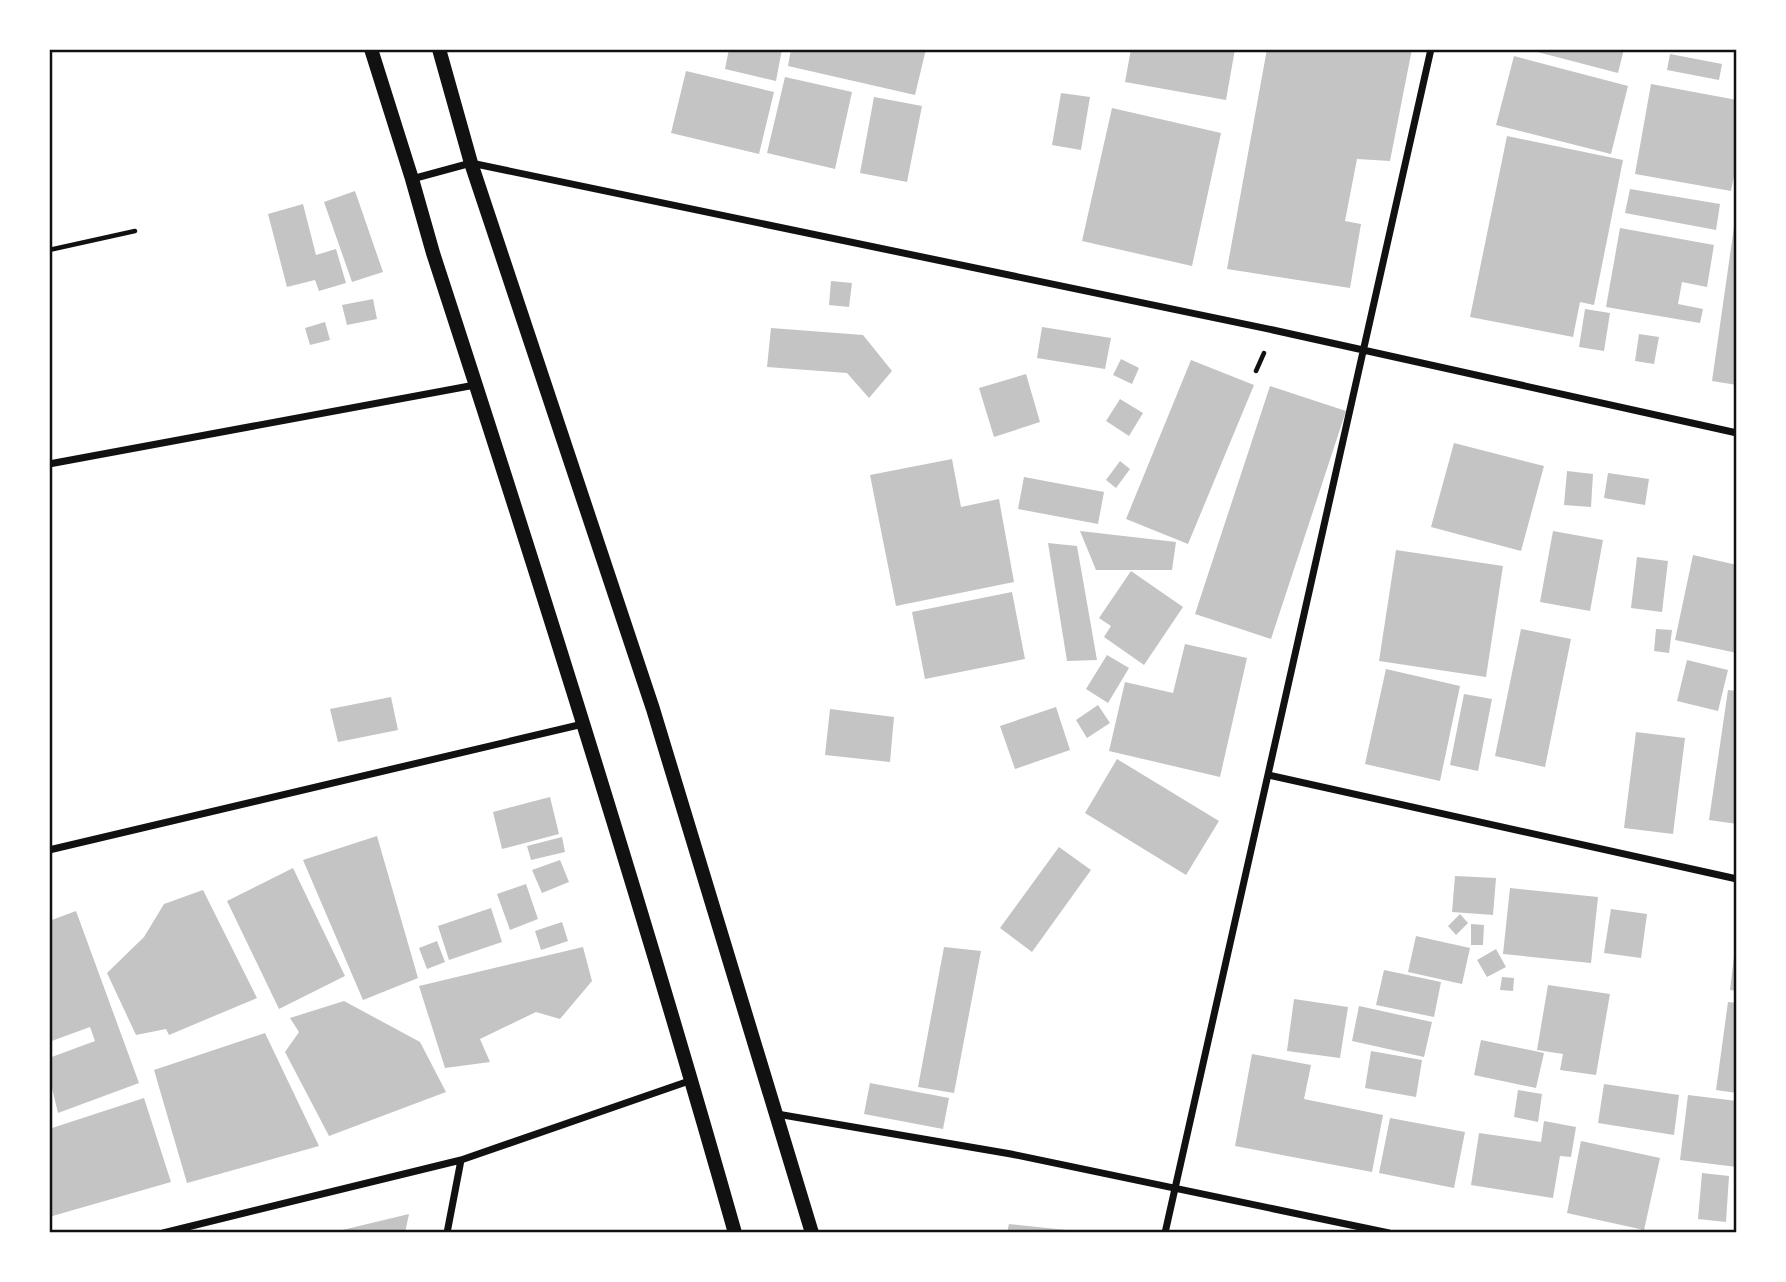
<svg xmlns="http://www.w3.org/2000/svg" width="1786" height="1282" font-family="Commissioner,sans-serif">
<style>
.building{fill:#c4c4c4}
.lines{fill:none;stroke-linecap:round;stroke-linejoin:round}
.path{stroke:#111;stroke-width:4.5}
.minor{stroke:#111;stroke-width:7}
.secondary{stroke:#111;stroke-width:14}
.neatline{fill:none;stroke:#111;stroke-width:2.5}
</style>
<rect width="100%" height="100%" fill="#fff"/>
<path class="building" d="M729 49H782L776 81 725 69Z
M791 49H926L915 95 788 66Z
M1131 49H1235L1226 100 1125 82Z
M1267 49H1412L1390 161 1357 159 1345 221 1361 224 1350 288 1227 269Z
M1526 49H1624L1618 73Z
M1670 54 1722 64 1719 80 1667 70Z
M1514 56 1628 86 1611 154 1496 125Z
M686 71 774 92 759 154 671 133Z
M785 77 852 92 835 169 767 153Z
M1651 84 1737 100V161L1731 191 1635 174Z
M1061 93 1090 97 1081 150 1052 145Z
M874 97 922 106 907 182 860 173Z
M1112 108 1221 133 1192 266 1082 241Z
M1507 136 1623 160 1594 305 1580 302 1573 337 1470 317Z
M1630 189 1720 204 1716 230 1625 213Z
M355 191 383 272 352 282 324 202Z
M303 204 316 255 336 249 346 283 319 291 315 280 287 287 268 214Z
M1735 220H1737V385L1712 381Z
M1620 228 1714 245 1707 287 1682 282 1678 304 1703 309 1700 323 1606 307Z
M831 281 852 283 849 307 829 305Z
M373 299 377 319 347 325 342 305Z
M1585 309 1610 313 1604 351 1579 347Z
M325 322 330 340 310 345 305 328Z
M1042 327 1111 338 1105 369 1037 358Z
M771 328 863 335 892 371 869 398 847 373 767 367Z
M1639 334 1659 337 1654 364 1635 361Z
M1121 359 1139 368 1132 384 1113 375Z
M1191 360 1254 385 1188 544 1126 519Z
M1026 374 1040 422 994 437 979 388Z
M1270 386 1346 411 1271 639 1195 614Z
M1120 399 1143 413 1129 436 1106 421Z
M1454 443 1544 466 1521 551 1431 527Z
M952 459 961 507 999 499 1014 582 896 606 870 475Z
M1120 461 1130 469 1116 488 1106 480Z
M1567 471 1593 474 1591 507 1564 505Z
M1608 473 1649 479 1645 505 1604 498Z
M1024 477 1104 492 1098 524 1018 509Z
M1080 531 1176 542 1172 570H1096Z
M1553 531 1603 540 1590 611 1540 602Z
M1048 543 1077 546 1097 660 1067 661Z
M1396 550 1503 566 1486 677 1379 661Z
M1693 555 1737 565V653L1675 640Z
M1637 557 1668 561 1662 612 1631 608Z
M1131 571 1183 607 1144 665 1104 637 1111 626 1099 618Z
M1012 592 1025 659 925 679 912 612Z
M1521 629 1571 639 1545 767 1495 756Z
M1656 629 1672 630 1669 653 1654 651Z
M1185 644 1247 658 1220 777 1109 751 1125 682 1173 693Z
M1107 655 1129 668 1108 703 1086 689Z
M1687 660 1728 670 1718 711 1677 701Z
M1386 669 1460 686 1440 781 1365 764Z
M1728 690 1737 691V824L1709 820Z
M1464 694 1492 699 1478 771 1450 765Z
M391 697 398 730 338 742 330 709Z
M1098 705 1110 723 1087 738 1076 720Z
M1056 707 1070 750 1015 769 1000 726Z
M830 709 894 717 890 762 825 755Z
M1636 732 1685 738 1673 834 1624 828Z
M1117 759 1219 821 1186 875 1085 813Z
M550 797 559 834 502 849 493 812Z
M377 836 418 978 363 1000 303 860Z
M562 837 565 852 531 860 527 846Z
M1059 847 1091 870 1032 952 1000 928Z
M560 860 569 882 542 893 532 870Z
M293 868 345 976 279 1009 227 901Z
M1455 876 1496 878 1493 915 1452 912Z
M526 884 538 919 510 930 497 894Z
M1510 888 1598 897 1591 963 1503 954Z
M203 890 257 998 169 1035 166 1029 136 1035 107 973 144 937 164 904Z
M491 908 502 942 449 960 438 926Z
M1611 909 1647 914 1641 958 1604 953Z
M76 911 139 1083 58 1113 52 1088 49 1089V1058L95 1041 90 1027 49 1042V921Z
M1460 914 1468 923 1456 935 1448 926Z
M562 922 568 941 541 950 535 931Z
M1471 924 1484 925 1483 945H1471Z
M1416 936 1470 948 1462 984 1408 972Z
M437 941 445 962 427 969 419 948Z
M583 947 592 981 560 1019 536 1012 480 1039 490 1062 445 1068 419 986Z
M944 947 981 951 954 1093 918 1087Z
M1735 948H1737V991L1730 990Z
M1496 949 1506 967 1487 977 1477 960Z
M1384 970 1441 982 1434 1017 1376 1005Z
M1502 977 1514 978 1513 991 1500 990Z
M1548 985 1610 994 1596 1075 1560 1070 1563 1054 1537 1050Z
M1294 999 1348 1007 1340 1058 1287 1051Z
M344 1001 420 1042 446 1092 329 1136 285 1052 299 1032 290 1018Z
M1728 1002 1737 1003V1093L1716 1090Z
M1359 1006 1432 1022 1424 1057 1352 1041Z
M265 1033 319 1146 187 1183 154 1070Z
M1481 1040 1544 1053 1536 1088 1474 1075Z
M1371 1051 1422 1060 1416 1097 1365 1088Z
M1252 1054 1311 1065 1304 1099 1383 1115 1372 1172 1235 1146Z
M870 1083 949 1098 943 1129 864 1114Z
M1604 1084 1679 1095 1674 1135 1598 1123Z
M1518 1090 1542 1094 1538 1122 1514 1117Z
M1688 1095 1737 1101V1167L1680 1160Z
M144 1098 171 1182 49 1217V1129Z
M1390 1118 1465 1132 1454 1188 1379 1173Z
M1544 1121 1576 1127 1571 1157 1560 1156 1553 1198 1471 1185 1479 1133 1541 1142Z
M1581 1141 1660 1158 1644 1230 1567 1213Z
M1702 1173 1729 1176 1726 1222 1698 1219Z
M409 1214 405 1233H334V1232Z
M1009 1224 1076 1231V1233H1007Z"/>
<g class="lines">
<path class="path" d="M49 250 135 231
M1256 371 1264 353"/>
<path class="minor" d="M412 179 471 163 1273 330 1737 433
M49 464 475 385
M1268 775 1737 879
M49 850 583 724
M777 1114 1011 1154 1389 1233
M163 1233 461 1160 692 1080
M447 1233 461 1160
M1165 1233 1431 49"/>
<path class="secondary" d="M371 49 412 179 433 253C539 578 642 904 735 1233
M439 49 471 163 653 709 812 1233"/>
</g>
<rect width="1786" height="1282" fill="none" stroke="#ffffff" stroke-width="102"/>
<rect x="51" y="51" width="1684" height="1180" class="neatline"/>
</svg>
